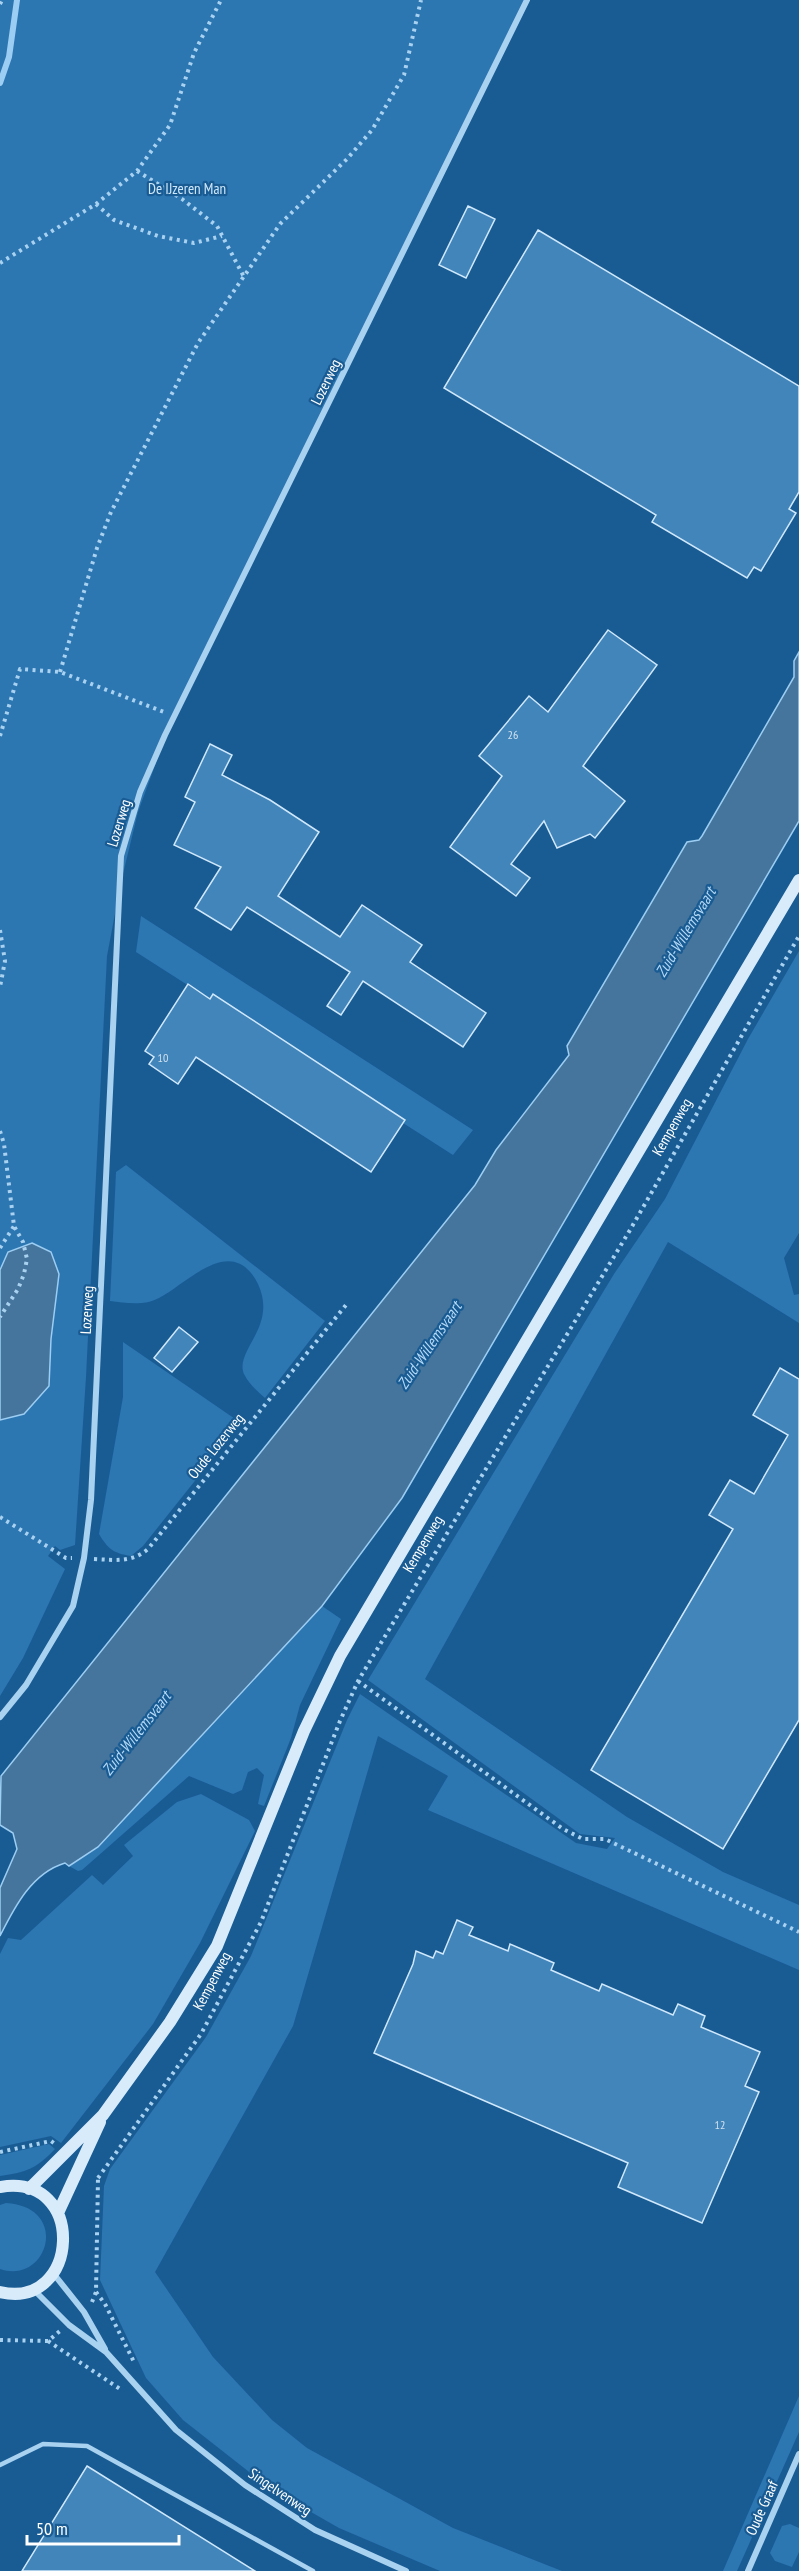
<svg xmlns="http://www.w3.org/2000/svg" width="799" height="2571" font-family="'PT Sans Narrow',sans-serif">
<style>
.green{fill:#2c76b2}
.water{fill:#45749c;stroke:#9ccdf2;stroke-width:1.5}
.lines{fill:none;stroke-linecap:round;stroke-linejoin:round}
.stream{stroke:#9ccdf2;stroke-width:6}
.building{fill:#4185bb;stroke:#d0e8fb;stroke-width:1.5}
.path{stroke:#a9d1f0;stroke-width:4;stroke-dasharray:3 4.5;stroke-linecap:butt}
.service{stroke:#a9d1f0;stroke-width:4.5}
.minor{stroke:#a9d1f0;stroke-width:6}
.secondary{stroke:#d7ebfb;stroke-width:12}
.labels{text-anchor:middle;stroke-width:4.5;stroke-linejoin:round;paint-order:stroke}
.number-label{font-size:12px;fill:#d0e0ee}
.park-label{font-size:15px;fill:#d0e8fb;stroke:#195c94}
.street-label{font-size:15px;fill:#fff;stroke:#195c94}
.water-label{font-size:16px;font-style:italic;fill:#b6daf7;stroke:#195c94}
</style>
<rect width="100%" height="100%" fill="#195c94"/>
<path class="green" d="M0 0H530L164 741 138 812 121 882 107 956 86 1377 75 1545 60 1550 55 1546 48 1556 65 1569 23 1658 0 1696Z
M141 916 473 1130 453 1155 136 952Z
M799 951V1233L784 1258 794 1295 799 1294V1323L668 1242 425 1679 627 1817 723 1872 799 1905V1970L428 1810 448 1776 378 1736 293 2026 155 2272 213 2357 272 2420 307 2448 453 2528 562 2571H440L339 2528 297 2504 253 2475 183 2420 146 2378 100 2280 104 2186 110 2169 206 2037 251 1956 347 1720 360 1694 576 1843 607 1849 615 1838 580 1834 368 1680 614 1274 665 1199 748 1039Z
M126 1165 325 1321 265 1398C257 1391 249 1384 244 1374 234 1350 278 1327 258 1284 232 1232 188 1283 159 1298 144 1306 126 1303 110 1301L116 1172Z
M123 1342 241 1423 143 1546 131 1556C113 1553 108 1549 99 1534L123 1397Z
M322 1606 341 1619 300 1705 291 1738 264 1806 258 1804 264 1775 257 1768 248 1772 242 1790 233 1794 189 1776 82 1870 78 1871 69 1866 98 1847Z
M201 1794 249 1820 255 1831 200 1943 153 2024 61 2143 51 2136 0 2147V1954L8 1938 21 1940 92 1875 103 1885 133 1856 124 1845 177 1802Z
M49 2144 55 2149C36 2169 27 2172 0 2176V2155Z
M6 2203C71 2207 48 2285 0 2269V2205Z
M799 2396V2432L737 2571H723Z
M790 2524 799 2528V2552L792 2567 775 2561 770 2553 782 2526Z"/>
<path class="water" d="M799 652V821L402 1498 322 1606 98 1847 69 1866 65 1863C32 1873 15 1906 0 1936V1888L17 1849 13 1833 0 1825 1 1776 475 1185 496 1150 569 1055 567 1046 687 842 699 840 702 836 794 677V661Z
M32 1243 51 1252 59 1274 51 1339 49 1386 24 1414 0 1420V1270L8 1252Z"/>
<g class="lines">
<path class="stream" d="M0 83 9 57 17 0"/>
</g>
<path class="building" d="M468 206 495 219 466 278 439 265Z
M538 230 799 386V492L789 509 796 513 761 571 754 567 747 578 652 522 656 515 444 388Z
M608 630 657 665 583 766 625 801 595 838 590 834 557 848 544 821 511 864 530 878 516 896 450 847 502 776 479 756 529 696 548 712Z
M210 744 232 755 222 775 270 800 319 832 278 896 340 937 362 905 422 945 410 962 486 1013 463 1047 363 981 341 1015 327 1006 350 972 247 907 231 930 195 908 221 867 174 845 195 802 185 797Z
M188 984 210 999 213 994 405 1120 371 1172 196 1057 178 1084 149 1064 154 1057 145 1051Z
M179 1327 198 1342 172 1372 154 1358Z
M780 1368 799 1379V1720L723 1849 591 1770 733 1529 709 1515 730 1480 754 1494 788 1435 753 1415Z
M457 1920 473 1927 469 1935 508 1951 510 1944 554 1963 551 1970 599 1991 602 1984 673 2015 678 2004 705 2016 701 2027 760 2052 745 2086 759 2092 702 2223 618 2187 628 2163 374 2053 413 1964 416 1951 433 1958 436 1951 443 1954Z
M87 2466 255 2571H22Z"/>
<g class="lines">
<path class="path" d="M0 4 2 0
M137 171 182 199 217 226 244 277
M96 204 114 220 158 236 194 243 222 236
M0 263 96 204 137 171 170 125 194 53 221 0
M60 672 97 548 111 512 198 343 280 224 347 159 372 130 404 75 421 0
M0 736 20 669 60 672 164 712
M0 930 5 961 0 987
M0 1131 4 1144 14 1226 23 1242 27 1259 24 1274 18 1289 0 1317
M0 1248 14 1226
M0 1517 66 1558H72
M94 1559C115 1560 131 1563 148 1549L346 1305
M358 1681 563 1829 583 1839H605L799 1932
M0 2152 51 2141 55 2144
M98 2178 201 2034 261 1922 340 1721 358 1681 630 1230 799 936
M96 2292 105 2304 134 2362
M92 2302 96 2292 98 2178
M0 2340 48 2341 60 2331
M48 2341 120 2389"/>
<path class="service" d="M0 2465 43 2444 87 2446 313 2571"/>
<path class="minor" d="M0 1717 26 1685 73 1606 84 1558 91 1500 121 856 140 792 165 735 527 0
M53 2273 84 2312 105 2349
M33 2289 69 2325 106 2352 176 2430 245 2485 315 2530 406 2571
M748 2571 799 2454"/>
<path class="secondary" d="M0 2187C88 2172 80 2311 0 2292
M29 2189 103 2115 170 2022 217 1946 304 1731 340 1656 799 880
M58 2213 100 2122"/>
</g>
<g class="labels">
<g class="number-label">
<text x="513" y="739">26</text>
<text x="163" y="1062">10</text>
<text x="720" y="2129">12</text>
</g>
<g class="park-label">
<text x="187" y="194">De IJzeren Man</text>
</g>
<g class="street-label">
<text transform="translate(326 382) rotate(-64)" y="5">Lozerweg</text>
<text transform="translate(119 823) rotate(-73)" y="5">Lozerweg</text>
<text transform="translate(672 1127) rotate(-60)" y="5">Kempenweg</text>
<text transform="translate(87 1310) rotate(-87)" y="5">Lozerweg</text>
<text transform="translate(216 1446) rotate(-51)" y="5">Oude Lozerweg</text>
<text transform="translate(423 1544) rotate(-59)" y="5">Kempenweg</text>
<text transform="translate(212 1981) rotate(-62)" y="5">Kempenweg</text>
<text transform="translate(280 2492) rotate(34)" y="5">Singelvenweg</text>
<text transform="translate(762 2508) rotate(-66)" y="5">Oude Graaf</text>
</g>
<g class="water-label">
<text transform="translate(685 932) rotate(-59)" y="6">Zuid-Willemsvaart</text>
<text transform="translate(429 1345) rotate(-56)" y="6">Zuid-Willemsvaart</text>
<text transform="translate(136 1733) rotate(-52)" y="6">Zuid-Willemsvaart</text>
</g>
</g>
<path d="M27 2535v9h152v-9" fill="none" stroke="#ffffff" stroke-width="3"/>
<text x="36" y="2535" font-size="18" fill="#ffffff" stroke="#195c94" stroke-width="4.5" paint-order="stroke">50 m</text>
</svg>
